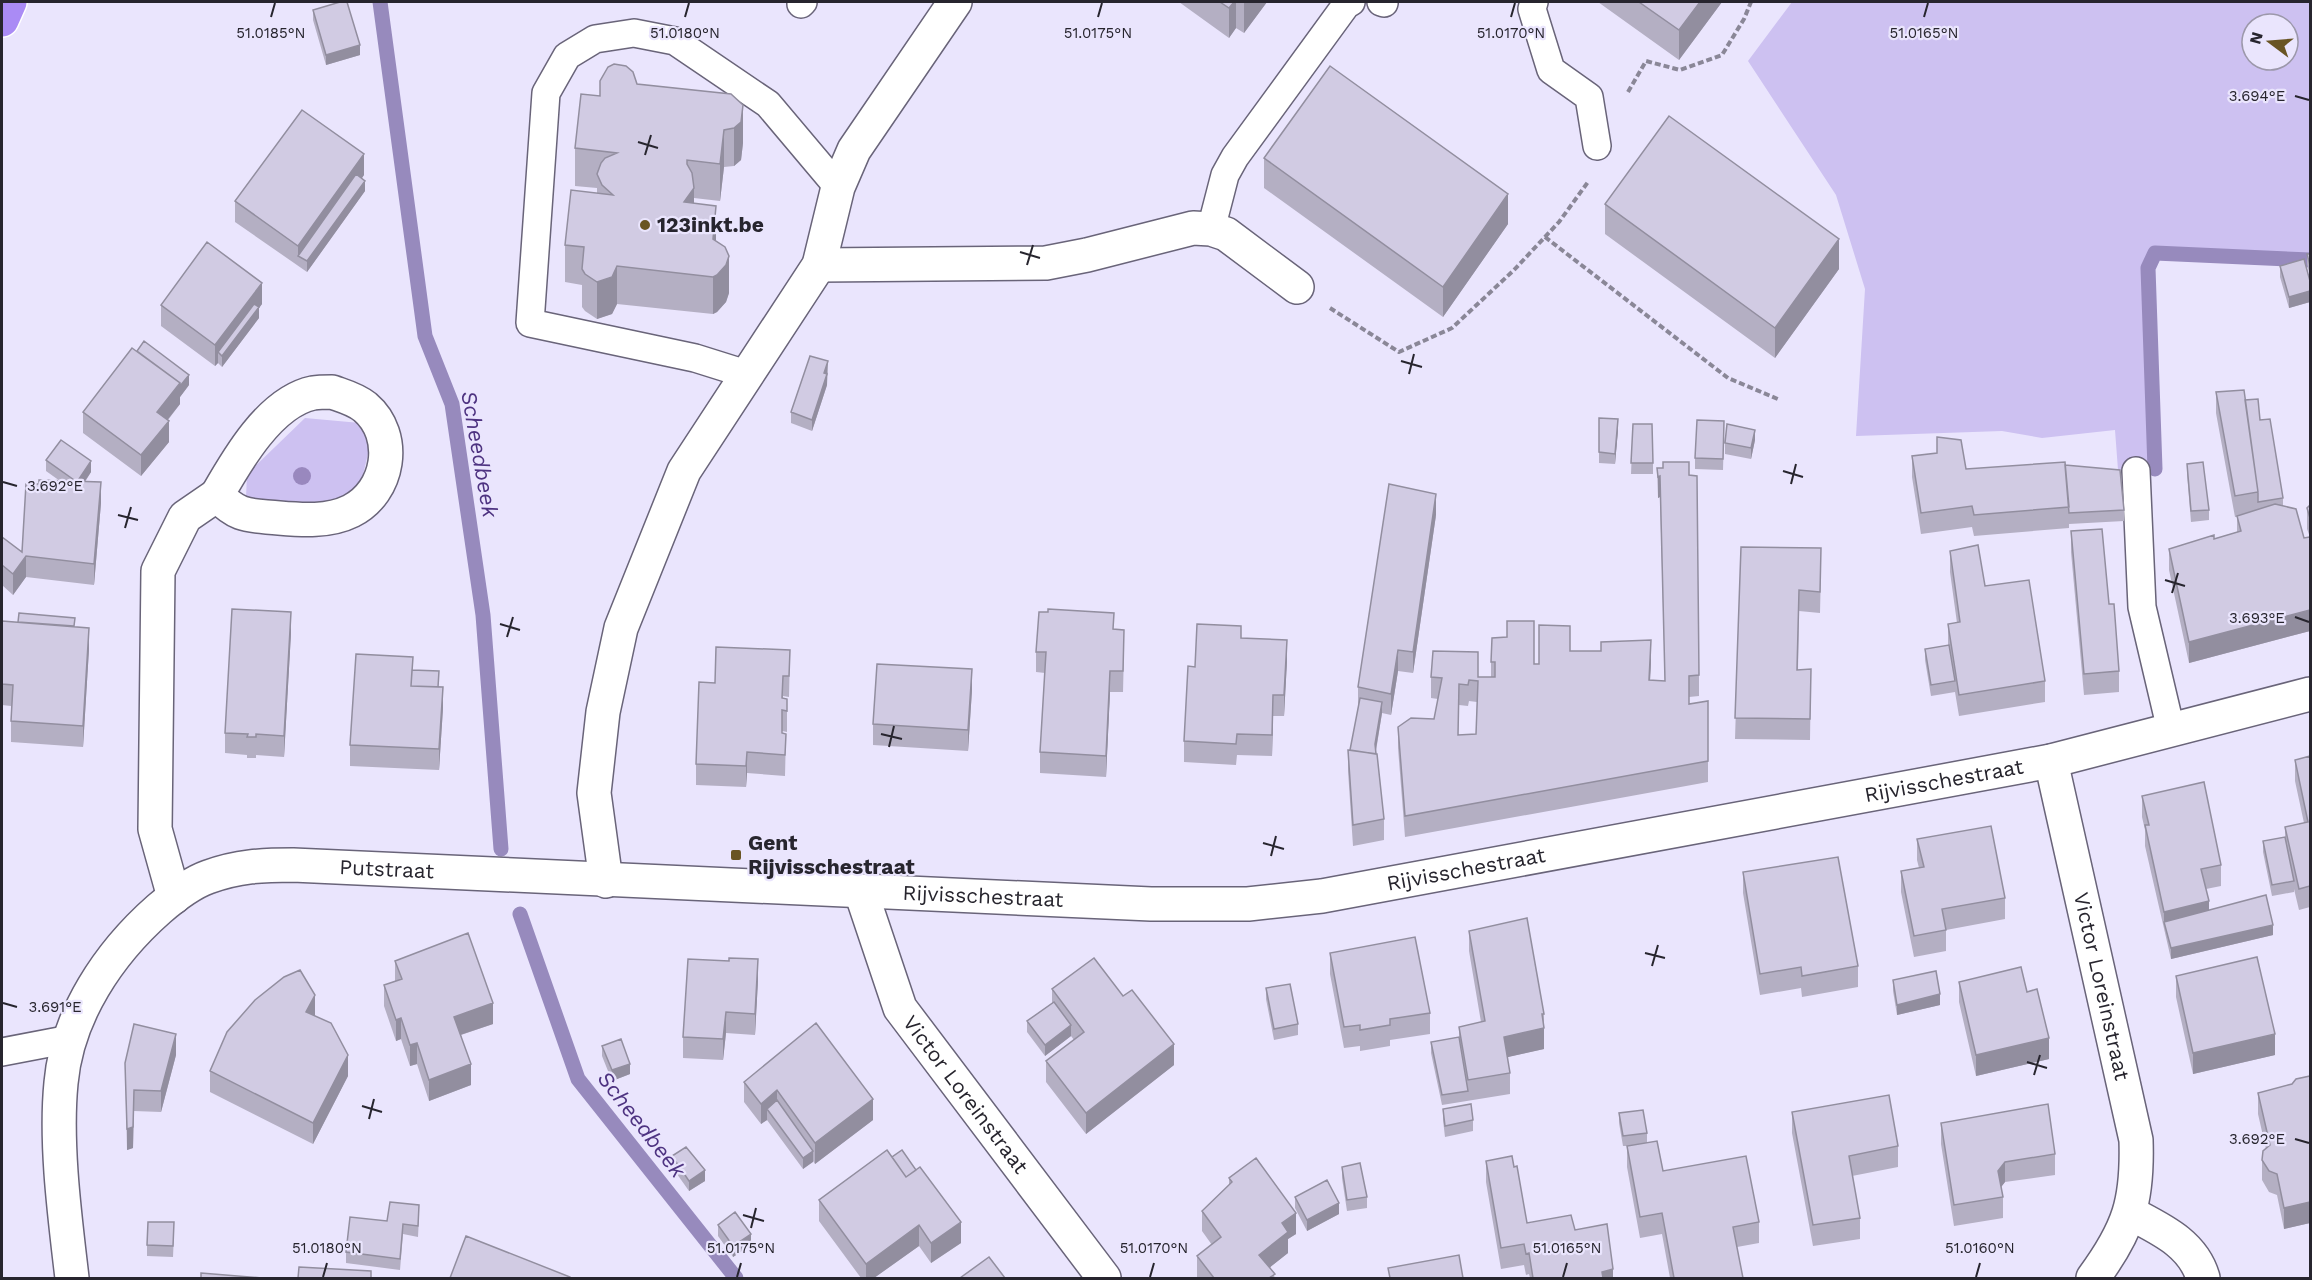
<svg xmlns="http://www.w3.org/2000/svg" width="2312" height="1280" font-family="'Work Sans',sans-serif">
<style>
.green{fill:#cdc1f1;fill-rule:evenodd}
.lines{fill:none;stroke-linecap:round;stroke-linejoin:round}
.stream{stroke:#978abd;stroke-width:15}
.service-casing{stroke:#696479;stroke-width:30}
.minor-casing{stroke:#696479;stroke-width:36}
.motorway-casing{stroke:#fff;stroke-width:36}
.path{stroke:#8a8797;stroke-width:4;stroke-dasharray:6 3;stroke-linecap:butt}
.service{stroke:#fff;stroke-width:27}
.minor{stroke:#fff;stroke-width:33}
.motorway{stroke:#aa8bf5;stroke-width:33}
.tree{fill:#9988be}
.wall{fill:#b4afc3;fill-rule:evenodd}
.shaded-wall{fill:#928e9f}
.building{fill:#d1cbe3;stroke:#928e9f;stroke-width:1.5;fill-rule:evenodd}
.ticks{fill:none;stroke:#27252e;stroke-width:2}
.poi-dot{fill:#695423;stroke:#eae5fd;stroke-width:2}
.labels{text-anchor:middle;stroke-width:4.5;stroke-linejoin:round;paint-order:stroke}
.poi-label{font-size:21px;font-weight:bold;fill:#27252e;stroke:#eae5fd;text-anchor:start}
.street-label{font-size:21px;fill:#27252e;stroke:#eae5fd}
.water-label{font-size:22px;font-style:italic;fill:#4e3381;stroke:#eae5fd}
.ticks-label{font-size:15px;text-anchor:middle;fill:#27252e;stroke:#eae5fd;stroke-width:4.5;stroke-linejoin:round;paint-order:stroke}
</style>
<rect width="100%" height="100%" fill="#eae5fd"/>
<path class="green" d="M1792 2H2310V260L2155 253 2148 268 2155 469 2118 470 2115 430 2042 438 2002 431 1856 436 1865 289 1836 195 1748 61ZM2252 24H2288V60H2252Z
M305 418 360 423 370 445 359 492 304 507 246 498 247 474Z"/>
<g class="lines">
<path class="stream" d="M380 2 425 336 452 404 483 615 501 849
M2155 469 2148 268 2155 253 2310 260
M520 914 578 1079 736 1278"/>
<g class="service-casing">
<path id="service" d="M1381 2 1384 3
M1534 2 1532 9 1551 70 1589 97 1597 146
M801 4 803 2
M1211 229 1225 175 1235 157 1346 5 1351 2
M746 374 695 358 530 323 546 93 567 56 595 39 634 33 675 41 768 104 838 187
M2136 471 2142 607 2171 730
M2 1052 70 1039"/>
</g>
<g class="minor-casing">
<g id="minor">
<path d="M819 265 1046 263 1087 255 1193 228 1211 229 1226 234 1297 287"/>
<path d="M332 392C343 396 355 399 365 407 399 436 389 492 351 511 329 522 302 520 279 518 249 515 239 518 217 495 237 460 270 402 313 393 319 392 326 392 332 392Z"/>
<path id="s1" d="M2051 761 2136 1140C2138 1201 2129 1229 2093 1278"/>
<path d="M606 881 594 793 603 712 621 628 684 471 819 265 838 187 854 150 955 2"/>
<path id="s2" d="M861 892 900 1008 1104 1278"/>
<path d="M174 897 155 829 158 571 185 517 217 495"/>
<path d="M2130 1213C2160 1229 2193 1243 2203 1278"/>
<path id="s3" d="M72 1278C65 1218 55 1144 61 1083 67 1015 109 953 159 909 173 897 191 883 208 877 238 866 263 865 293 865L1151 904H1248L1322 896 2051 761 2310 694"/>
</g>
</g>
<g class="motorway-casing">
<path id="motorway" d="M2 20 10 2"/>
</g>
<path class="path" d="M1628 92 1646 61 1680 70 1722 55 1744 19 1751 2
M1545 237 1728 378 1780 400
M1330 308 1399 352 1452 328 1514 270 1559 222 1588 182"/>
<use href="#service" class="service"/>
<use href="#minor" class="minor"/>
<use href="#motorway" class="motorway"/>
</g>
<circle class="tree" cx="302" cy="476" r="9"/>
<path class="wall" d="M1179 2H1267L1244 33 1236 28 1229 38Z
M1598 2H1722L1679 60Z
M313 10 360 55 326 65 313 20Z
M637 84 731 94 743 143 741 160 734 166 724 167 720 201 694 198V204L716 241 729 293 726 302 717 312 713 314 617 304 612 314 597 319 585 311 582 307V285L565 282V245L597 193V188L575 186V148L600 96Z
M1264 158 1508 224 1443 317 1264 188Z
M364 175 362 178 365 191 307 272 235 222V201Z
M1605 204 1839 269 1775 358 1605 234Z
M2307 254H2310V276L2307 264Z
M2280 266 2310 281V302L2289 308 2280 277Z
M262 304 259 308V318L222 367 218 363 215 366 161 326V305Z
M828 372 827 375V385L812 431 791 423V412Z
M189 385 180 397V404L168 420 169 442 141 476 83 433V412Z
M2216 392 2245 400 2260 420 2283 498V506L2304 538 2310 537 2307 529V508L2310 505V631L2189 663 2169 570V549L2214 539 2237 532V517H2235L2216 413Z
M1599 418 1618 430 1615 464 1599 463Z
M1633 424 1653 463V474H1631Z
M1724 432 1723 470 1695 469V458Z
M1755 440 1751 459 1725 454V443Z
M1912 456 1966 469 2065 465 2124 510V521L2069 524V520V528L1974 536 1972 527 1921 534 1912 477Z
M46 460 91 472 85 482 101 503 94 585 26 577 13 595 2 585V537L22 552 39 484 60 481 46 471Z
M2187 464 2209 510V520L2191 522 2187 474Z
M1657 468 1699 675V696L1689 697V704L1708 701V782L1405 837 1398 748V727L1434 719 1438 699 1431 698V677H1491V662L1539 664 1570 651 1651 661 1650 680 1665 681 1660 497 1658 498ZM1469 701 1477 702 1476 734 1458 735 1459 705 1468 706Z
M1436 515 1413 673 1398 671 1391 715 1382 713 1376 751 1384 819V840L1353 846 1348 771V750H1350L1358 708V687Z
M2071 531 2109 604 2119 671V692L2084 695 2071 552Z
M1741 547 1821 569 1820 613 1799 611 1798 670 1811 669 1810 740 1735 739Z
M1950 551 1985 586 2045 681V702L1959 716 1955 692 1931 696 1925 660V649L1948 646V624L1957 623 1950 572Z
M2 621 75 627 89 649 83 747 11 742V706L2 705Z
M1114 629 1124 651 1123 692H1110L1106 777 1040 773V752L1045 673 1036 672V652Z
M291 633 284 757 256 755V758H247V755L225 753V733Z
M1241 638 1287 661 1284 716H1273L1272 756 1237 755 1236 765 1184 762V741L1195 667Z
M790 650 789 697 783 696V698L787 699V732L782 731V733L786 734 785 776 747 773 746 787 696 785V764L715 683Z
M413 670 439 687 443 708 439 770 350 766V745Z
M972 690 968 751 873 745V724Z
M2310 756V907L2299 910 2294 889V892L2272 896 2263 852V841L2285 837V827L2304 823 2295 781V760Z
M2142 796 2221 865V886L2206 889 2209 910 2273 935 2171 959 2145 846V830L2142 817Z
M1917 839 2005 898V919L1946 930V951L1914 957 1901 892V871L1919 868 1917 860Z
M1743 872 1858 966V987L1802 997 1801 988 1760 995 1743 893Z
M1469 931 1544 1014V1049L1507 1057 1510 1073V1094L1442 1105 1431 1053V1042L1459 1037V1027L1481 1022 1469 951Z
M1330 953 1430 1013V1034L1390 1040V1046L1360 1051V1046L1344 1048 1330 974Z
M395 961 493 1024 461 1035 471 1085 429 1101 417 1064 410 1066 401 1039 396 1041 384 1006V985L395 982Z
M2176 976 2275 1055 2193 1074 2176 997Z
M758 980 755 1035 726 1033 723 1060 683 1058V1037Z
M1893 980 1940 1005 1897 1015 1893 991Z
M1959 982 2027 992 2049 1059 1976 1076 1959 1002Z
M1266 988 1298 1024V1035L1274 1040 1266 999Z
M1052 989 1174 1065 1086 1134 1046 1082V1061L1074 1040 1071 1036 1045 1056 1027 1032V1021L1052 1003Z
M315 1016 348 1076 313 1144 210 1092V1071Z
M816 1023 873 1120 815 1164 813 1161 803 1169 767 1120 761 1124 744 1102V1082Z
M602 1046 630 1074 612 1081 602 1056Z
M176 1055 161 1112 134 1111 133 1148 127 1150 125 1063Z
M2310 1076V1223L2284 1229 2277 1195 2269 1192 2262 1180V1160L2266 1149 2258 1114V1093L2292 1084Z
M1443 1109 1473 1120V1131L1445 1137 1443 1120Z
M1792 1112 1898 1146V1167L1852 1176 1860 1218V1239L1813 1246 1792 1133Z
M1619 1113 1647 1133V1142L1663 1171 1759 1222V1243L1737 1247 1743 1278H1670L1662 1234 1640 1238 1627 1167V1146H1623L1619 1123Z
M1941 1123 2055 1154V1175L2005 1182 2001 1187 2003 1197V1218L1954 1226 1941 1144Z
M887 1150 961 1243 931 1263 919 1246 874 1278H861L819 1221V1200Z
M672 1156 705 1181 689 1191 672 1167Z
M1486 1161 1514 1167 1527 1223 1575 1230 1613 1278H1530L1529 1274 1526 1275 1524 1265 1501 1269 1486 1182Z
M1342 1167 1367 1197V1208L1347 1211 1342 1178Z
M1229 1178 1296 1234 1288 1239V1253L1270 1267 1275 1278H1198L1197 1277V1256L1212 1245 1202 1231V1211L1229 1185Z
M1295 1197 1339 1214 1307 1231 1295 1208Z
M419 1216 418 1237 403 1234 400 1270 346 1263V1252L387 1221Z
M718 1225 751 1245 733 1257 718 1236Z
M174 1233 173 1257 147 1256V1245Z"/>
<path class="shaded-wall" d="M1234 2H1236V28L1229 38V8Z
M1245 2H1267L1244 33V3Z
M1700 2H1722L1679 60V30Z
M360 45V55L326 65V55Z
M743 105V143L741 160 734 166V128Z
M724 130V167L720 201V164Z
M364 154V175L304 259 298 256V246Z
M365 181V191L307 272V261Z
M694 188V225L684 202Z
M1508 194V224L1443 317V287Z
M716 206V243L713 239Z
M1839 239V269L1775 358V328Z
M729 256V293L726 302 717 312 713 314V277Z
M617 266V304L612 314 597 319V282Z
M262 283V304L259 308V318L222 367V356L218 352V363L215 366V345Z
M2310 291V302L2289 308V297Z
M828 361 827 385 812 431V420L824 373Z
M189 375V385L180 397V404L157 433V412L180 383Z
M1618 419V430L1615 464V454Z
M169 421V442L141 476V455Z
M1755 430V440L1751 459V448Z
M91 461V472L77 493V482Z
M1660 476V497L1658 498V477Z
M101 482V503L94 585V564Z
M1436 494V515L1413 673V652Z
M26 556V577L13 595V574Z
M2310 610V631L2189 663V642Z
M291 612V633L284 757V736Z
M89 628V649L83 747V726Z
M1287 640V661L1284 716V695Z
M1651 640V661L1649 701V680Z
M1398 650V671L1391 715V694Z
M972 669V690L968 751V730Z
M1110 671V692L1106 777V756Z
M443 687V708L439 770V749Z
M1273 695V716L1272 756V735Z
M1382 702V713L1375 755V744Z
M747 752V773L746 787V766Z
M2209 901V922H2164V912Z
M2273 925V935L2171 959V948Z
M758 959V980L755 1035V1014Z
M1940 994V1005L1897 1015V1005Z
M315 995V1016L306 1012Z
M493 1003V1024L454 1037V1017Z
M726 1012V1033L723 1060V1039Z
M401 1018V1039L396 1041V1020Z
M1071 1025V1036L1045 1056V1045Z
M1544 1028V1049L1504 1058V1037Z
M176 1034V1055L161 1112V1091Z
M2275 1034V1055L2193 1074V1053Z
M2049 1038V1059L1976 1076V1055Z
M417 1043V1064L410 1066V1045Z
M1174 1044V1065L1086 1134V1113Z
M348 1055V1076L313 1144V1123Z
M471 1064V1085L429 1101V1080Z
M630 1064V1074L612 1081V1070Z
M134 1090 133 1148 127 1150V1129Z
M777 1090V1111L767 1109V1120L761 1124V1104Z
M873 1099V1120L815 1164V1143Z
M813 1151V1162L803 1169V1158Z
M2005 1162V1182L1998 1191V1171Z
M705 1170V1181L689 1191V1181Z
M2310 1202V1223L2284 1229V1208Z
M1339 1203V1214L1307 1231V1220Z
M1296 1213V1234L1288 1239V1253L1259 1276V1255L1282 1223Z
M961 1222V1243L931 1263V1243Z
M919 1225V1246L874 1278H866V1264Z
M751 1234V1245L733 1257V1246Z
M1613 1269V1278H1602V1272Z"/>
<path class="building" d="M340 2H347L360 45 326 55 313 10Z
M1220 2H1234L1229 8Z
M1639 2H1700L1679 30Z
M614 64 626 66 633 72 637 84 731 94 743 105 741 122 734 128 724 130 720 164 687 160V164L692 173 694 188 684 202 716 206 713 239 725 247 729 256 726 265 717 275 713 277 617 266 612 277 597 282 585 274 582 269 584 247 565 245 571 190 613 195 602 185 597 174 601 163 605 158 617 153 575 148 581 94 600 96V81L608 67Z
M1330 66 1508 194 1443 287 1264 158Z
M302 110 364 154 298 246 235 201Z
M1669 116 1839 239 1775 328 1605 204Z
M356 174 365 181 307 261 298 256Z
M207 242 262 283 215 345 161 305Z
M2307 254H2310V265Z
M2304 259 2310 281V291L2289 297 2280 266Z
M254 304 259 307 222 356 218 352Z
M144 341 189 375 180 386V383L137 351Z
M132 348 180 383 157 412 169 421 141 455 83 412Z
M810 356 828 361 824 373 827 374 812 420 791 412Z
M2244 390 2258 492 2235 496 2216 392Z
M2258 399 2260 420 2270 419 2283 498 2258 502V492L2245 400Z
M1599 418 1618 419 1615 454 1599 452Z
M1697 420 1724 421 1723 459 1695 458Z
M1633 424H1652L1653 463H1631Z
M1727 424 1755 430 1751 448 1725 443Z
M1937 437 1961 440 1966 469 2065 462 2069 507 1974 515 1972 506 1921 513 1912 456 1937 453Z
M61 440 91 461 77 482 46 460Z
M1663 462H1689V475L1697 476 1699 675 1689 676V704L1708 701V761L1405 816 1398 727 1411 718 1434 719 1442 678 1431 677 1433 651 1478 652V677H1495V662H1491L1492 638 1507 637V621H1534V664H1539V625L1570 626V651H1601V642L1651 640 1649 680 1665 681 1660 476 1658 477 1657 468H1663ZM1469 680 1478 681 1476 734 1458 735 1459 684 1468 685Z
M2203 462 2209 510 2191 511 2187 464Z
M2065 465 2120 470 2124 510 2069 513Z
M39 480 101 482 94 564 26 556 13 574 2 565V537L22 552 26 484H39Z
M1389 484 1436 494 1413 652 1398 650 1391 694 1358 687Z
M2275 504 2296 509 2304 538 2310 537V610L2189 642 2169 549 2214 535V539L2241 531 2237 516Z
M2310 505V518L2307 508Z
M2102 529 2109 604H2114L2119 671 2084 674 2071 531Z
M1978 545 1985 586 2029 580 2045 681 1959 695 1948 624 1960 622 1950 551Z
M1741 547 1821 548 1820 592 1799 590 1797 670 1811 669 1810 719 1735 718Z
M232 609 291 612 284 736 256 734V737H247L248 734 225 733Z
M1048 609 1114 613 1113 629 1124 630 1123 671H1110L1106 756 1040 752 1046 652H1036L1039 612H1048Z
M19 613 75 618 74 626 18 622Z
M2 621 89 628 83 726 11 721 13 685 2 684Z
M1197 624 1241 626V638L1287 640 1284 695H1273L1272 735 1237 734 1236 744 1184 741 1188 666 1195 667Z
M1949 645 1955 681 1931 685 1925 649Z
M716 647 790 650 789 676H783L782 698 787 699V711L782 710V733L786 734 785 755 747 752 746 766 696 764 699 682 715 683Z
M356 654 413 657 411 686 443 687 439 749 350 745Z
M877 664 972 669 968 730 873 724Z
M412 670 439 671 438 687 411 686Z
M1360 698 1382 702 1375 744 1376 754 1350 750Z
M1348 750 1377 754 1384 819 1353 825Z
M2310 756V886L2299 889 2285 827 2308 822 2295 760Z
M2204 782 2221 865 2201 869 2209 901 2164 912 2145 825H2149L2142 796Z
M1991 826 2005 898 1942 909 1946 930 1914 936 1901 871 1924 867 1917 839Z
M2285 837 2294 881 2272 885 2263 841Z
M1838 857 1858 966 1802 976 1801 967 1760 974 1743 872Z
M2266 895 2273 925 2171 948 2164 922Z
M1527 918 1544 1014H1542L1544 1028 1504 1037 1510 1073 1468 1080 1459 1027 1485 1021 1469 931Z
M468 933 493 1003 454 1017 471 1064 429 1080 417 1043 410 1045 401 1018 396 1020 384 985 402 979 395 961Z
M1415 937 1430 1013 1390 1019V1025L1360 1030V1025L1344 1027 1330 953Z
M2257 957 2275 1034 2193 1053 2176 976Z
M729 958 758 959 755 1014 726 1012 723 1039 683 1037 688 959 729 961Z
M1094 958 1123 996 1132 990 1174 1044 1086 1113 1046 1061 1084 1032 1052 989Z
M2021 967 2027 992 2037 989 2049 1038 1976 1055 1959 982Z
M300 970 315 995 306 1012 331 1023 348 1055 313 1123 210 1071 227 1032 255 1000 284 977Z
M1936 971 1940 994 1897 1005 1893 980Z
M1290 984 1298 1024 1274 1029 1266 988Z
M1054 1002 1071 1025 1045 1045 1027 1021Z
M816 1023 873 1099 815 1143 777 1090 761 1104 744 1082Z
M134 1024 176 1034 161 1091 134 1090 133 1127 127 1129 125 1063Z
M1459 1037 1468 1091 1442 1095 1431 1042Z
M621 1039 630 1064 612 1070 602 1046Z
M2310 1076V1202L2284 1208 2277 1174 2269 1171 2262 1160 2263 1151 2270 1145 2258 1093 2292 1084 2296 1079Z
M1889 1095 1898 1146 1849 1156 1860 1218 1813 1225 1792 1112Z
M777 1100 813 1151 803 1158 767 1109Z
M1471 1104 1473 1120 1445 1126 1443 1109Z
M2048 1104 2055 1154 2005 1162 1998 1171 2003 1197 1954 1205 1941 1123Z
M1643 1110 1647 1133 1623 1136 1619 1113Z
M1657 1141 1663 1171 1746 1156 1759 1222 1733 1227 1743 1278H1674L1662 1213 1640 1217 1627 1146Z
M686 1147 705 1170 689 1181 672 1156Z
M887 1150 906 1177 920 1167 961 1222 931 1243 919 1225 866 1264 819 1200Z
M902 1150 916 1170 906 1177 892 1157Z
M1512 1156 1514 1167 1517 1166 1527 1223 1571 1215 1575 1230 1607 1224 1613 1269 1602 1272 1603 1278H1533L1529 1253 1526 1254 1524 1244 1501 1248 1486 1161Z
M1256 1158 1296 1213 1282 1223 1288 1232 1259 1255 1275 1274 1269 1278H1214L1197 1256 1221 1237 1202 1211 1232 1182 1229 1178Z
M1360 1163 1367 1197 1347 1200 1342 1167Z
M1327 1180 1339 1203 1307 1220 1295 1197Z
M390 1202 419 1205 418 1226 403 1224 400 1259 346 1252 350 1217 387 1221Z
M735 1212 751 1234 733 1246 718 1225Z
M148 1222H174L173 1246 147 1245Z
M466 1236 570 1277V1278H450Z
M1459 1255 1463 1278H1390L1388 1268Z
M989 1257 1005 1278H960Z
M299 1267 371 1271V1278H298Z
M201 1273 262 1278H201Z"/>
<path class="ticks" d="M271 17 275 3M685 17 689 3M1098 17 1102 3M1511 17 1515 3M1924 17 1928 3M2295 96 2309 100M638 142 658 148M645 155 651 135M1020 252 1040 258M1027 265 1033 245M1401 361 1422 367M1409 374 1414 354M1783 471 1803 477M3 482 17 486M1791 484 1796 464M118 515 138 520M125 528 131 507M2165 580 2185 586M2172 593 2178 573M2295 617 2309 622M500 624 520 630M507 637 513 617M881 734 902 739M889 747 894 726M1263 843 1284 849M1271 856 1276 836M1645 953 1665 958M1652 966 1658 945M3 1003 17 1007M2027 1062 2047 1068M2034 1075 2040 1055M362 1106 382 1112M369 1119 374 1099M2295 1139 2309 1143M743 1215 764 1221M751 1228 756 1208M323 1277 327 1263M737 1277 741 1263M1150 1277 1154 1263M1563 1277 1567 1263M1976 1277 1980 1263"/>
<g class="poi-dot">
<circle cx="645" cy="225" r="6"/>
<rect x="730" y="849" width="12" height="12" rx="3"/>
</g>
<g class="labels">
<g class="poi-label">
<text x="657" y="232">123inkt.be</text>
<text x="748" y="850">Gent<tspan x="748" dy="24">Rijvisschestraat</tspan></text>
</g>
<g class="street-label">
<text dy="7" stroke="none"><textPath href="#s3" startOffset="2208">Rijvisschestraat</textPath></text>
<text dy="7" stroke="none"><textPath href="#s3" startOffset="1722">Rijvisschestraat</textPath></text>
<text dy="7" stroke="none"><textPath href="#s3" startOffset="639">Putstraat</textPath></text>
<text dy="7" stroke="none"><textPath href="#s3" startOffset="1236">Rijvisschestraat</textPath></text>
<text dy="7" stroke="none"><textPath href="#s1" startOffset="231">Victor Loreinstraat</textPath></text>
<text dy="7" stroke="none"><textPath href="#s2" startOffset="231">Victor Loreinstraat</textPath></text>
</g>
<g class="water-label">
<text transform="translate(480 454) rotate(80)" y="8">Scheedbeek</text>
<text transform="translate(642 1124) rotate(52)" y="8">Scheedbeek</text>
</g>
</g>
<g class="ticks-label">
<text x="271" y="38">51.0185°N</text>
<text x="685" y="38">51.0180°N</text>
<text x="1098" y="38">51.0175°N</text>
<text x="1511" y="38">51.0170°N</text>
<text x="1924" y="38">51.0165°N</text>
<text x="2257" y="101">3.694°E</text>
<text x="55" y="491">3.692°E</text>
<text x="2257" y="623">3.693°E</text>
<text x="55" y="1012">3.691°E</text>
<text x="2257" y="1144">3.692°E</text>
<text x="327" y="1253">51.0180°N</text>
<text x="741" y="1253">51.0175°N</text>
<text x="1154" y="1253">51.0170°N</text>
<text x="1567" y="1253">51.0165°N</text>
<text x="1980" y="1253">51.0160°N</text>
</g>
<rect width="2312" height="1280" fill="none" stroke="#27252e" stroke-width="6"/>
<g transform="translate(2270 42) rotate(286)"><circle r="28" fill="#eae5fd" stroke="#9c98aa" stroke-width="1.5"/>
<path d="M0-4.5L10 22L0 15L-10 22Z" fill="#695423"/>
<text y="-9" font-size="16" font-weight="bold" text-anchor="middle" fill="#27252e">N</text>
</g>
</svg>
